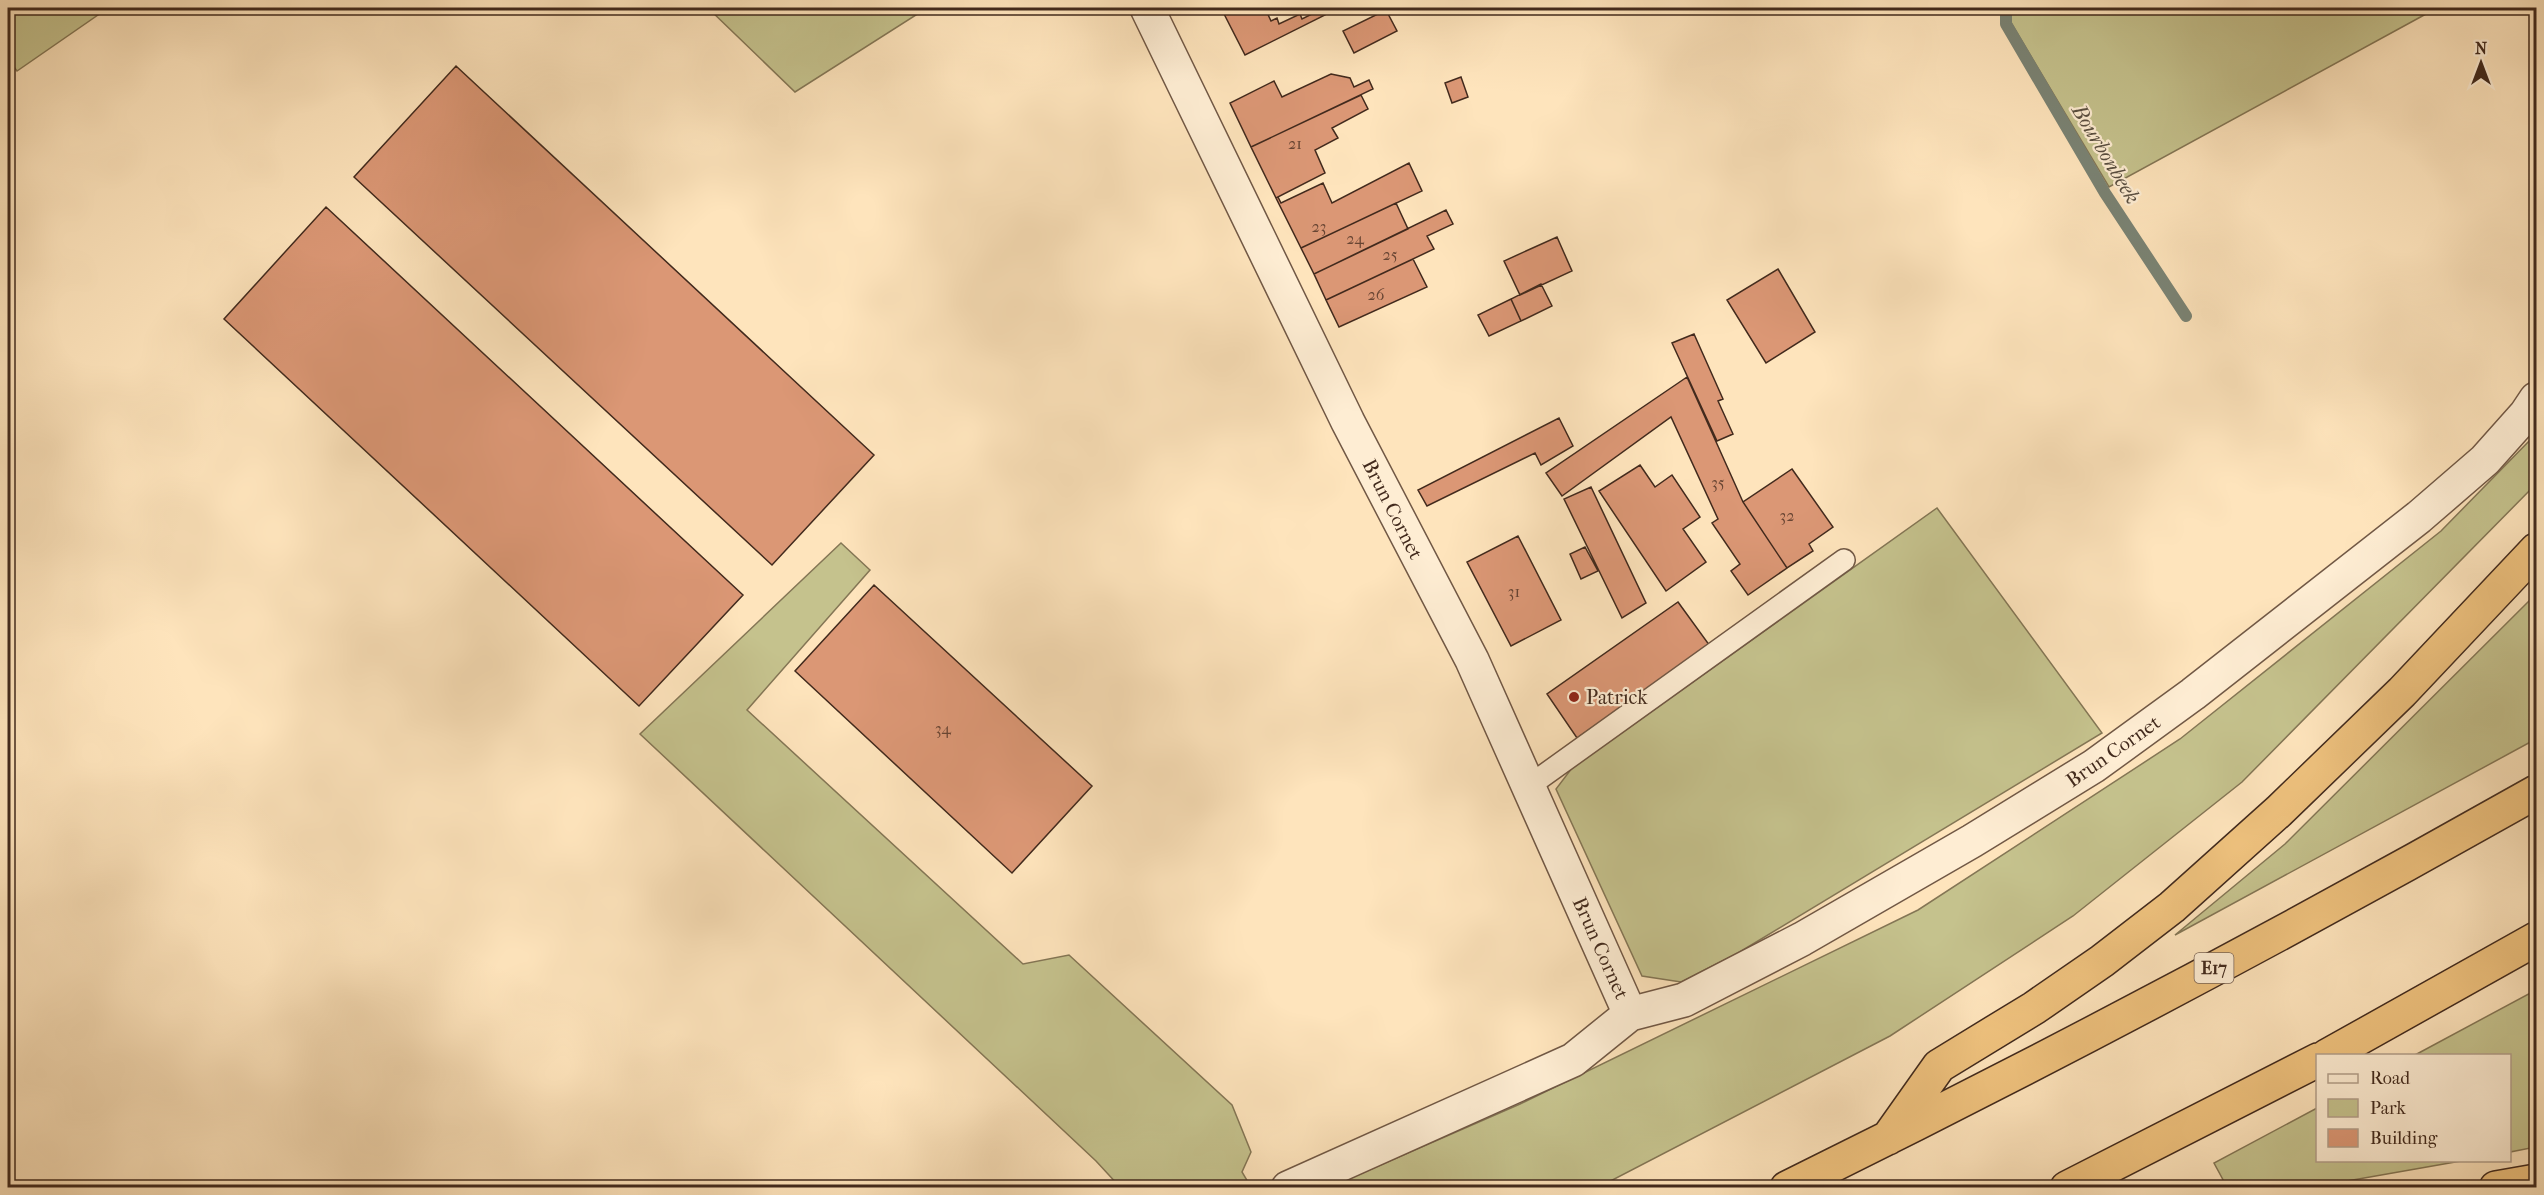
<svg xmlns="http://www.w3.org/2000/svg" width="2544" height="1195" font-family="'IM FELL French Canon',serif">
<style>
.green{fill:#c5c28d;stroke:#847655;stroke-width:1.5}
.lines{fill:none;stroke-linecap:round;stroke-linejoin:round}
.stream{stroke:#7a8374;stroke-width:12}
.building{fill:#db9775;stroke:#422a1d;stroke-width:1.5}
.service-casing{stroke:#715845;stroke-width:24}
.minor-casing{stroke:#715845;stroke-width:36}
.motorway-casing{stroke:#422a1d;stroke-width:36}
.service{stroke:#feedd3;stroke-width:21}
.minor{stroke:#feedd3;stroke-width:33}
.motorway{stroke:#efc27e;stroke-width:33}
.poi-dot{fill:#8f2418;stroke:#feedd3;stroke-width:2}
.labels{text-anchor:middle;stroke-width:4.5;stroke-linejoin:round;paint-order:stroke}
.number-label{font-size:16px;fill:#684533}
.shield{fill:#feedd3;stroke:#7a6454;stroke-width:1.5}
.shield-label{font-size:18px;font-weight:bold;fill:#422a1d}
.street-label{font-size:20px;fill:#422a1d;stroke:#feedd3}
.poi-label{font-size:20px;fill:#422a1d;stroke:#feedd3;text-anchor:start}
.water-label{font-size:21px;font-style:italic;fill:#5a4f41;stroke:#feedd3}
</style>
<rect width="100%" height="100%" fill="#fee4bc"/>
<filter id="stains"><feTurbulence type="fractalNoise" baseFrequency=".00333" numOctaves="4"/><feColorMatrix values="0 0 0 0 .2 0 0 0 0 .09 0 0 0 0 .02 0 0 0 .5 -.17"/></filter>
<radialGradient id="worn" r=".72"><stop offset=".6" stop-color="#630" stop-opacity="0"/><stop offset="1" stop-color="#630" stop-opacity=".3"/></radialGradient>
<path class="green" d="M8 8H108L17 71 8 59Z
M708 8H927L795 92Z
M2009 8H2437L2109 187 2004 11Z
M2536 430V484L2242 782 2073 916 1890 1036 1599 1187H1330L1520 1104 1918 910 2180 739 2441 531 2531 439Z
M1937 508 2102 733 1738 953 1681 982 1642 976 1556 789 1572 768Z
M841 543 870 570 747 710 1023 964 1069 955 1232 1105 1251 1152 1242 1172 1248 1182 1246 1187H1120L1096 1161 640 734Z
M2536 594V739L2175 935 2285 844Z
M2536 990V1147L2510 1152V1056L2415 1055Z
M2317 1108 2318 1160 2461 1161 2313 1187H2227L2214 1163Z"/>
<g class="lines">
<path class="stream" d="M2006 8V24L2105 193 2186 316"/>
</g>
<path class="building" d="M1221 8H1265L1271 21 1277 18 1279 24 1300 14 1302 19 1322 9 1325 15 1245 55Z
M1386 10 1397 31 1354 53 1343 31Z
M456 66 874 455 772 565 354 177Z
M1331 74 1350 78 1354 87 1369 80 1373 89 1251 147 1230 103 1274 81 1282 97Z
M1461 77 1468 97 1452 103 1445 83Z
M1361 95 1368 109 1332 128 1338 138 1315 150 1325 173 1276 198 1251 147Z
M1409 163 1422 191 1301 248 1276 198 1278 197 1281 203 1323 183 1332 203Z
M1396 203 1408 229 1314 274 1301 248Z
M326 207 743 595 639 706 224 319Z
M1446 210 1453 224 1427 236 1434 249 1326 300 1314 274Z
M1557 237 1572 271 1520 295 1504 261Z
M1413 259 1427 287 1339 327 1326 300Z
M1778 269 1815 332 1766 363 1727 300Z
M1541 284 1552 306 1521 321 1511 299Z
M1511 299 1521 321 1489 336 1478 315Z
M1694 334 1723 399 1718 401 1733 434 1717 441 1672 343Z
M1687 377 1743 502 1787 568 1748 595 1731 571 1740 564 1712 523 1718 519 1671 417 1562 496 1546 473Z
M1559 418 1573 446 1541 465 1535 453 1427 506 1418 490Z
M1640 465 1655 487 1672 475 1700 517 1683 529 1706 562 1666 591 1599 491Z
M1792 469 1833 527 1809 544 1813 551 1787 568 1743 502Z
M1591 487 1646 603 1622 618 1564 499Z
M1518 536 1561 620 1511 646 1467 562Z
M1585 547 1598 571 1581 579 1570 554Z
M874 585 1092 786 1012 873 795 671Z
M1678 602 1710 646 1577 738 1547 694Z"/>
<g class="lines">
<g class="service-casing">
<path id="service" d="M1529 786 1844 560"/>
</g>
<g class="minor-casing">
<path id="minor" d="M1147 8 1348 422 1472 660 1630 1014
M1288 1188 1573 1060 1630 1014 1684 1000 1802 939 1972 841 2094 766 2193 694 2419 517 2485 460 2526 414 2536 399"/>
</g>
<g class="motorway-casing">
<path id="motorway" d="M2327 1056 2536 939
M1888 1138 1939 1066 2034 1008 2102 961 2172 907 2279 811 2402 692 2536 550
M1787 1188C2041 1063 2290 931 2536 792
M2067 1188 2318 1060
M2496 1188 2536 1181"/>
</g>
<use href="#service" class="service"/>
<use href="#minor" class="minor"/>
<use href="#motorway" class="motorway"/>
</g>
<circle class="poi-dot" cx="1574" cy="697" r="6"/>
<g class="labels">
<g class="number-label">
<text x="1295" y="149">21</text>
<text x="1319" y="232">23</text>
<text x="1355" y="244">24</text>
<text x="1390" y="260">25</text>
<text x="1376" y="300">26</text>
<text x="1718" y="488">35</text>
<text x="1787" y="521">32</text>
<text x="1514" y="597">31</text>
<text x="943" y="734">34</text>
</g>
<rect class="shield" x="2194.5" y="953" width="39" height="30" rx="4.5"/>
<g class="shield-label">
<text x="2214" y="974">E17</text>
</g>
<g class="street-label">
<text transform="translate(1393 509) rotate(63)" y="7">Brun Cornet</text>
<text transform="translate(2113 751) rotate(-35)" y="7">Brun Cornet</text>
<text transform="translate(1601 948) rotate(66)" y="7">Brun Cornet</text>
</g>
<g class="poi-label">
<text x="1586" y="704">Patrick</text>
</g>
<g class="water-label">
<text transform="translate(2106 154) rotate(59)" y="7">Bourbonbeek</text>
</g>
</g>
<rect width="2544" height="1195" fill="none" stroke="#fee4bc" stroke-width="30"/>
<rect x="9" y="9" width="2526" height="1177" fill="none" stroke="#422a1d" stroke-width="3"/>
<rect x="15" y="15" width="2514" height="1165" fill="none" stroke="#422a1d" stroke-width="1.5"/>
<rect x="2316" y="1054" width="195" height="108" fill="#feedd3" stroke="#b39f8a" stroke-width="1.5"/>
<rect x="2328" y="1074" width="30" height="9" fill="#feedd3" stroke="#b39f8a" stroke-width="1.5"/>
<text x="2370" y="1084" font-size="18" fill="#422a1d">Road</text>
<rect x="2328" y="1099" width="30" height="18" fill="#c5c28d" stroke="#b39f8a" stroke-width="1.5"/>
<text x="2370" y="1114" font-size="18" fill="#422a1d">Park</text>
<rect x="2328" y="1129" width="30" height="18" fill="#db9775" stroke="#b39f8a" stroke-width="1.5"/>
<text x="2370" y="1144" font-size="18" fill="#422a1d">Building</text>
<g transform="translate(2481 63)" stroke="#feedd3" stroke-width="4.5" paint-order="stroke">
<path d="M0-4.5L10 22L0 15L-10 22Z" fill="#422a1d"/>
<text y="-9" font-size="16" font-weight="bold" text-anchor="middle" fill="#422a1d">N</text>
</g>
<rect width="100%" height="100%" filter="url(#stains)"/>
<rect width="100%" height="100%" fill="url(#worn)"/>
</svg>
